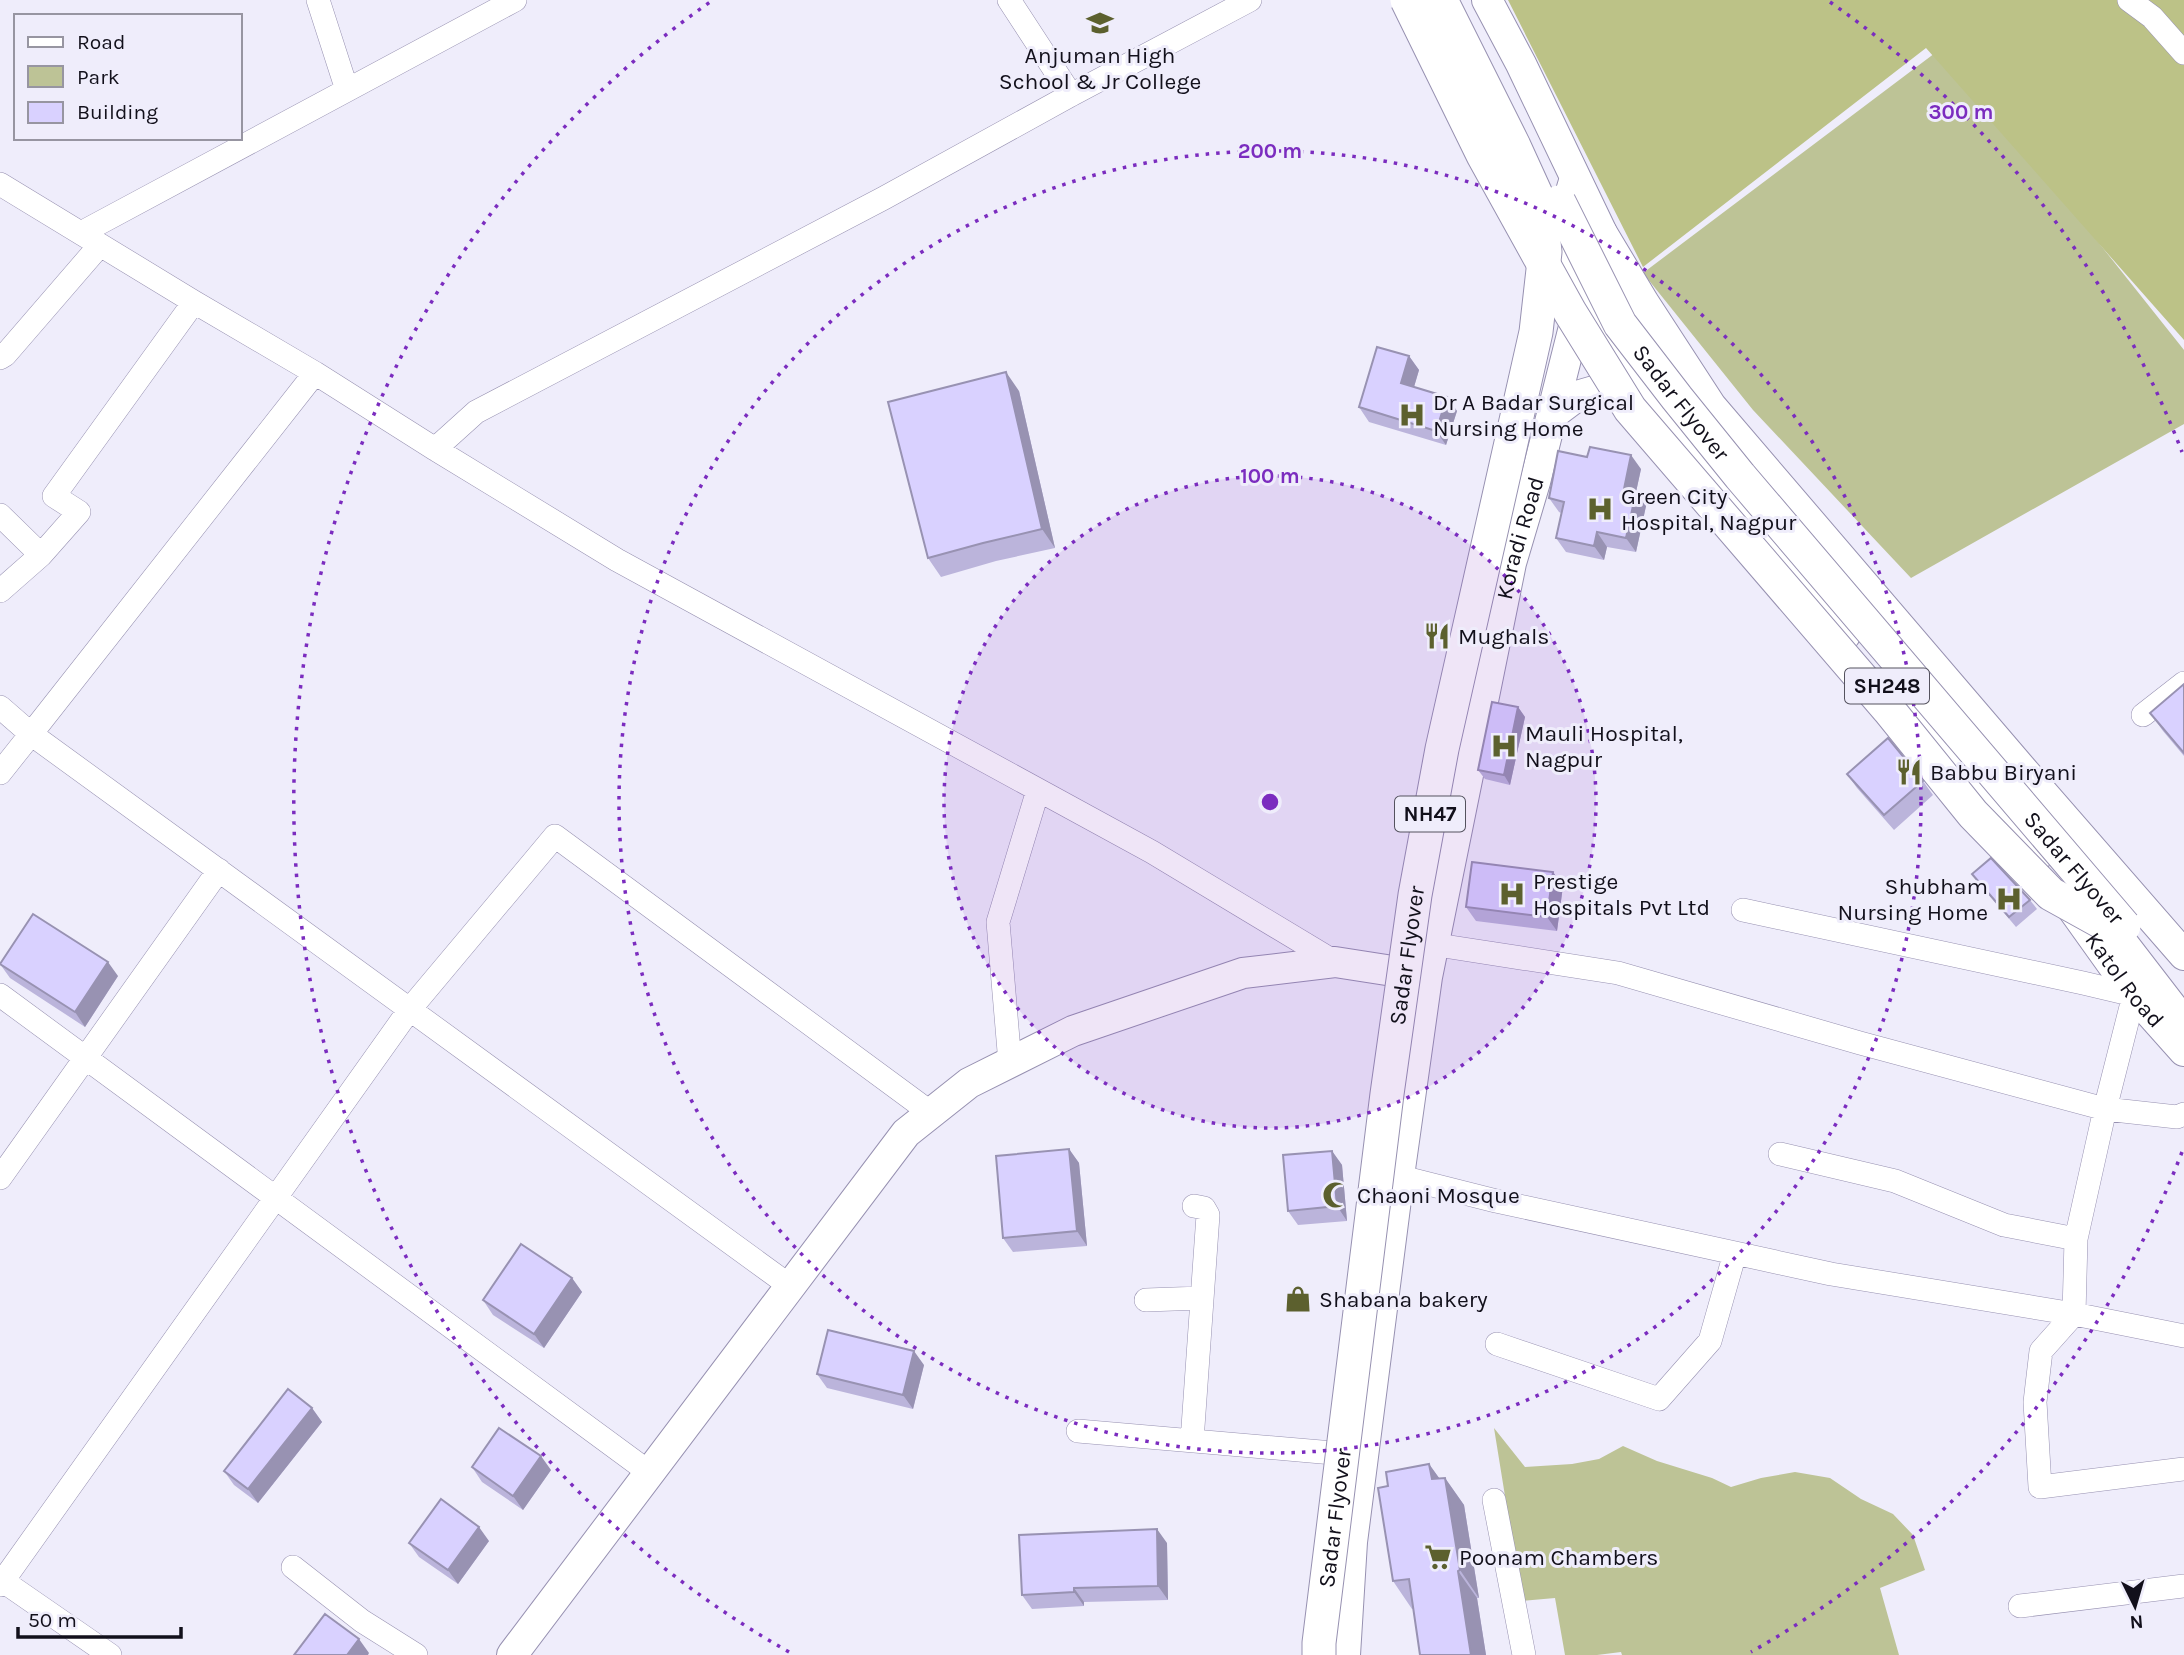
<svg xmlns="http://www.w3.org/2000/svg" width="2184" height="1655" font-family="Karla,sans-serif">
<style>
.green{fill:#bdc396}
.forest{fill:#bcc287}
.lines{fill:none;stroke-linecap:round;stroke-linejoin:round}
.minor-casing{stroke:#9791b1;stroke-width:24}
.major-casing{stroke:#9791b1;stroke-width:32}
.highway-casing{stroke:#9791b1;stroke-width:35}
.minor{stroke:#fff;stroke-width:23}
.major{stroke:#fff;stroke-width:30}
.highway{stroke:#fff;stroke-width:33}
.highway-bridge-casing{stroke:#9791b1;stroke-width:35;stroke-linecap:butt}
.highway-bridge{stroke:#fff;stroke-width:33}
.wall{fill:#bbb4db}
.shaded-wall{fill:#9892b2}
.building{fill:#d9d1ff;stroke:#9892b2;stroke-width:2}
.ring{fill:none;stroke:#7b2cbf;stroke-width:3.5;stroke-dasharray:3.5 7}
.labels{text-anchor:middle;stroke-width:6;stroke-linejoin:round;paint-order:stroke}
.shield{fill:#efedfb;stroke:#54525e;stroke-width:2}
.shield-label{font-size:21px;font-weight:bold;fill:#12101b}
.poi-label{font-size:23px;fill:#12101b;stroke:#efedfb;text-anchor:start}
.street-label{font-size:23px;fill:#12101b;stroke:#efedfb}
.centre{fill:#7b2cbf;stroke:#efedfb;stroke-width:3.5}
.ring-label{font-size:21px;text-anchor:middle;font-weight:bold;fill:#7b2cbf;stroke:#efedfb;stroke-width:6;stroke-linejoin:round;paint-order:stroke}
</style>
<rect width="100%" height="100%" fill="#efedfb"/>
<path class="green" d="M1943 47 2184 350V424L1911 578 1753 410 1643 273Z
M1494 1428 1525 1467 1572 1464 1599 1459 1623 1446 1657 1461 1712 1478 1731 1487 1761 1478 1795 1472 1830 1478 1861 1499 1893 1514 1913 1535 1925 1570 1880 1588 1899 1655H1622L1621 1652 1597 1655H1565L1555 1598 1522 1601Z"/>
<path class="forest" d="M1508 0H2184V340L1926 48 1643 267Z"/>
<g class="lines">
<g class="minor-casing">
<path id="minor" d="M318 0 347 90
M1009 0 1071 95
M2129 0 2152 17 2184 53
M0 184 194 302 315 373 435 449 617 560 1152 852 1335 962
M81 233 515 0
M0 358 5 355 100 245
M435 449 476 412 884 198 1071 95 1250 0
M0 515 41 555
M0 591 41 555 79 512 54 496 194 302
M0 707 31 734 315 373
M2143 715 2184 683
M0 773 31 734 790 1286
M1743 910 2083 983 2134 995 2105 1109 2076 1239 2074 1314 2041 1351 2035 1402 2040 1487 2184 1469
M1418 942 1618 973 1860 1043 2105 1109 2177 1117 2184 1114
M0 995 650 1473
M1010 1063 998 922 1038 790
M1780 1154 1895 1181 2004 1225 2076 1239
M1385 1173 1496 1201 1831 1274 2074 1314 2184 1336
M0 1178 219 870
M1146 1300 1202 1298
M1497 1344 1659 1399 1710 1341 1735 1253
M1078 1431 1333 1453
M1192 1441 1208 1215 1204 1208 1194 1206
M1494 1500 1524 1655
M293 1567 362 1621 416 1655
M0 1579 110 1655
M0 1585 410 1009 555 836 931 1113
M2020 1606 2184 1586"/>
</g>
<g class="major-casing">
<g id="major">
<path d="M1487 0 1521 64 1602 233 1644 303 1711 406 2020 767 2184 955"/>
<path d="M1543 229 1553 249 1618 357 1646 394 1845 635"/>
<path d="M1559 231 1575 178"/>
<path d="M1553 414 1577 396 1601 389 1639 394"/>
<path d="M1909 710 2035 859"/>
<path id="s1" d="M2069 904 2134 995 2184 1051"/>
<path d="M512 1655 906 1133 969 1083 1073 1031 1243 973 1335 962 1425 976"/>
<path id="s2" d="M1345 1655 1352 1542 1399 1176 1427 977 1511 563 1535 482 1582 295 1602 233"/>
</g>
</g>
<g class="highway-casing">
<path id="highway" d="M2107 925 2184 1025"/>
</g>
<use href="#minor" class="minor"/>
<use href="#major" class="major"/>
<use href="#highway" class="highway"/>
<g class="highway-bridge-casing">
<g id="highway-bridge">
<path d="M1407 0 1483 155 1570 312 1630 409 1889 710 1973 814 2051 894 2107 925"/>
<path id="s3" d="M1559 202 1620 324 1677 398 1740 476 2124 926"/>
<path id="s4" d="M1319 1655V1643L1387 1094 1415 895 1442 749 1536 332 1545 252 1540 203 1514 146 1441 0"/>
</g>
</g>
<use href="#highway-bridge" class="highway-bridge"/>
</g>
<path class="wall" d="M1409 356 1419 370 1414 387 1447 397 1457 411 1446 445 1369 422 1359 407Z
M1019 391 1055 548 996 561 941 577 928 558Z
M1641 469 1636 492 1646 506 1636 552 1607 547 1604 560 1566 552 1556 538 1561 513 1559 512 1549 498Z
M2184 684V756L2163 731 2150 713Z
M1518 707 1525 717 1510 785 1485 779 1478 770Z
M1847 774 1923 781 1933 795 1894 830 1857 788Z
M1553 872 1563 886 1557 931 1476 921 1466 907Z
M1972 874 2030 900 2037 909 2016 927 1979 883Z
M0 964 118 976 85 1027 10 978Z
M1069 1149 1079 1163 1087 1246 1013 1252 1003 1238Z
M1332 1151 1342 1165 1347 1221 1298 1225 1288 1211Z
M572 1278 582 1292 544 1348 493 1315 483 1300Z
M924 1365 913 1409 827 1388 817 1374Z
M312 1408 322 1422 258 1503 234 1485 224 1471Z
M1429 1464 1439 1478H1445L1464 1505 1479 1598H1477L1486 1655H1420L1413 1609H1412L1393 1581 1388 1486Z
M472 1467 551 1470 523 1510 482 1482Z
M489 1541 458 1584 419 1557 409 1543Z
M1167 1543 1168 1600 1084 1602V1606L1032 1609 1022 1595Z"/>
<path class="shaded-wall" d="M1409 356 1419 370 1411 397 1401 383Z
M1006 372 1019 391 1055 548 1042 529Z
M1447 397 1457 411 1446 445 1436 431Z
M1631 455 1641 469 1636 492 1646 506 1636 552 1626 538 1624 489Z
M1597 532 1607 547 1604 560 1594 546Z
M1518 707 1525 717 1510 785 1504 775Z
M1553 872 1563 886 1557 931 1547 917Z
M108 962 118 976 85 1027 75 1012Z
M1069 1149 1079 1163 1087 1246 1077 1231Z
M1332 1151 1342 1165 1347 1221 1337 1206Z
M572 1278 582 1292 544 1348 534 1334Z
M914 1351 924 1365 913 1409 903 1395Z
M312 1408 322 1422 258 1503 248 1489Z
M541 1456 551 1470 523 1510 513 1496Z
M1429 1464 1447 1489 1445 1478 1464 1505 1479 1598 1460 1570 1432 1479Z
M479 1527 489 1541 458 1584 448 1570Z
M1157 1529 1167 1543 1168 1600 1158 1586Z
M1458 1571 1477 1598 1486 1655H1471Z
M1074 1588 1084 1602V1606L1074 1592Z
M359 1639 369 1653 368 1655H347Z"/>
<path class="building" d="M1377 347 1409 356 1401 383 1447 397 1436 431 1359 407Z
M1006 372 1042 529 983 543 928 558 888 402Z
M1590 447 1631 455 1624 489 1636 492 1626 538 1597 532 1594 546 1556 538 1564 502 1549 498 1558 451 1587 457Z
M2184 684V753L2150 713Z
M1492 702 1518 707 1504 775 1478 770Z
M1888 738 1923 781 1884 815 1847 774Z
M1991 858 2030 900 2009 917 1972 874Z
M1472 862 1553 872 1547 917 1466 907Z
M33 914 108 962 75 1012 0 964Z
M1069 1149 1077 1231 1003 1238 996 1156Z
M1332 1151 1337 1206 1288 1211 1283 1155Z
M521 1244 572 1278 534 1334 483 1300Z
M828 1330 914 1351 903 1395 817 1374Z
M288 1389 312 1408 248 1489 224 1471Z
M499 1428 541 1456 513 1496 472 1467Z
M1429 1464 1432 1479 1445 1478 1460 1570 1458 1571 1471 1655H1420L1409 1579 1393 1581 1378 1488 1388 1486 1386 1472Z
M441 1499 479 1527 448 1570 409 1543Z
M1157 1529 1158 1586 1074 1588V1592L1022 1595 1019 1535Z
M325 1614 359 1639 347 1655H294Z"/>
<circle cx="1270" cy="802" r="326" fill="#7b2cbf" fill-opacity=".12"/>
<g class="ring">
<circle cx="1270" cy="802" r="326"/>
<circle cx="1270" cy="802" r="651"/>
<path d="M2182 1152A977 977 0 0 1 1751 1652M789 1652A977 977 0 0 1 710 2M1830 2A977 977 0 0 1 2182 452"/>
</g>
<defs>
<g id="school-bare" transform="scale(2.1)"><path d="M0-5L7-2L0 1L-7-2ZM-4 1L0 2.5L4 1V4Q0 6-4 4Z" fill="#5c602e" stroke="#efedfb" stroke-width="2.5" paint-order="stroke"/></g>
<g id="hospital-bare" transform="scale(2.1)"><path d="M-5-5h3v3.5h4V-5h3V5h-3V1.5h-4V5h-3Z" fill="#5c602e" stroke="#efedfb" stroke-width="2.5" paint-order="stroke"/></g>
<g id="restaurant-bare" transform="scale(2.1)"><path d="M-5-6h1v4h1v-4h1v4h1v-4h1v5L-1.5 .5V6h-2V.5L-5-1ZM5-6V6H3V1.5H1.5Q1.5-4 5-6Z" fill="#5c602e" stroke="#efedfb" stroke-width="2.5" paint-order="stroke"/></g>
<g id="mosque-bare" transform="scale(2.1)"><path d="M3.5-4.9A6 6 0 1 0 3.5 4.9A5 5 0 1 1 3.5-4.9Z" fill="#5c602e" stroke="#efedfb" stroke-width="2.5" paint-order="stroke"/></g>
<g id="shop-bare" transform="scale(2.1)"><path d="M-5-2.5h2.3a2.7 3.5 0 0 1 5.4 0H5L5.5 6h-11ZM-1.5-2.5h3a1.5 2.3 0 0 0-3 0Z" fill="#5c602e" stroke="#efedfb" stroke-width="2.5" paint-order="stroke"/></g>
<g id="supermarket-bare" transform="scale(2.1)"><path d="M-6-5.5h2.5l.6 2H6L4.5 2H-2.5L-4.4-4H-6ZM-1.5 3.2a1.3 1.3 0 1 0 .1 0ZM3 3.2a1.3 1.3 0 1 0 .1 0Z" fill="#5c602e" stroke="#efedfb" stroke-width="2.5" paint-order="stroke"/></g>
</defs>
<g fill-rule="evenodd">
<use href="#school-bare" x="1100" y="23"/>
<use href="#hospital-bare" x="1412" y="415"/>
<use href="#hospital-bare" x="1600" y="509"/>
<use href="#restaurant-bare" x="1437" y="636"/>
<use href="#hospital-bare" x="1504" y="746"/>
<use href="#restaurant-bare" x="1909" y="772"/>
<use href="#hospital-bare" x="1512" y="894"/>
<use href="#hospital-bare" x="2009" y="899"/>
<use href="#mosque-bare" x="1336" y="1195"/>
<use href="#shop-bare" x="1298" y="1299"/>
<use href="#supermarket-bare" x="1438" y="1557"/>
</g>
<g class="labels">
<g class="shield">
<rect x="1845" y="668.5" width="84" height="35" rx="5"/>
<rect x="1395" y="796.5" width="70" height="35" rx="5"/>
</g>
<g class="shield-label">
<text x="1887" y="693">SH248</text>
<text x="1430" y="821">NH47</text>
</g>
<g class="poi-label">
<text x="1100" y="63" text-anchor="middle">Anjuman High<tspan x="1100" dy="26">School &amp; Jr College</tspan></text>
<text x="1433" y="410">Dr A Badar Surgical<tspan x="1433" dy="26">Nursing Home</tspan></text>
<text x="1621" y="504">Green City<tspan x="1621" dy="26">Hospital, Nagpur</tspan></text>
<text x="1458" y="644">Mughals</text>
<text x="1525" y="741">Mauli Hospital,<tspan x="1525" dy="26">Nagpur</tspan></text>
<text x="1930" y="780">Babbu Biryani</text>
<text x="1533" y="889">Prestige<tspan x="1533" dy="26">Hospitals Pvt Ltd</tspan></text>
<text x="1988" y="894" text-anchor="end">Shubham<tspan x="1988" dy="26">Nursing Home</tspan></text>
<text x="1357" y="1203">Chaoni Mosque</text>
<text x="1319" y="1307">Shabana bakery</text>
<text x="1459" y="1565">Poonam Chambers</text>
</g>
<g class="street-label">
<text dy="8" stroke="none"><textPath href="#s3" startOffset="236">Sadar Flyover</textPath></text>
<text dy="8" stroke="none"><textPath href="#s2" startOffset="1132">Koradi Road</textPath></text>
<text dy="8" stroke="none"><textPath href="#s3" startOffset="845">Sadar Flyover</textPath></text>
<text dy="8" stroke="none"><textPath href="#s4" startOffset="705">Sadar Flyover</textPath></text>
<text dy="8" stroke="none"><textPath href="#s1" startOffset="94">Katol Road</textPath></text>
<text dy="8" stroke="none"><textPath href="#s4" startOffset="138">Sadar Flyover</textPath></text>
</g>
</g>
<circle cx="1270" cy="802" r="10" class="centre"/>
<g class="ring-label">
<text x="1961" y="119">300 m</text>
<text x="1270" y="158">200 m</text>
<text x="1270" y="483">100 m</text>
</g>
<rect x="14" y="14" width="228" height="126" fill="#efedfb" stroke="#9795a1" stroke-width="2"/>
<rect x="28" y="37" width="35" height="10" fill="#ffffff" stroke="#9795a1" stroke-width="2"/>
<text x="77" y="49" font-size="21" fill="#12101b">Road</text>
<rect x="28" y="66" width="35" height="21" fill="#bdc396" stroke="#9795a1" stroke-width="2"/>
<text x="77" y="84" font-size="21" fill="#12101b">Park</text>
<rect x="28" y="102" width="35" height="21" fill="#d9d1ff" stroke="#9795a1" stroke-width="2"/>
<text x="77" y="119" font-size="21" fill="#12101b">Building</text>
<g transform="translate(2135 1606) rotate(175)" stroke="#efedfb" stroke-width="5" paint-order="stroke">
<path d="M0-5L12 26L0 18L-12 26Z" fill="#12101b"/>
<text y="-10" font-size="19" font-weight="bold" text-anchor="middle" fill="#12101b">N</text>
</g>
<path d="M18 1627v10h163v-10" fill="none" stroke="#12101b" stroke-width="3.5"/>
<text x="28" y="1627" font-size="21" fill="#12101b" stroke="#efedfb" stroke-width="5" paint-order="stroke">50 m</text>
</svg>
